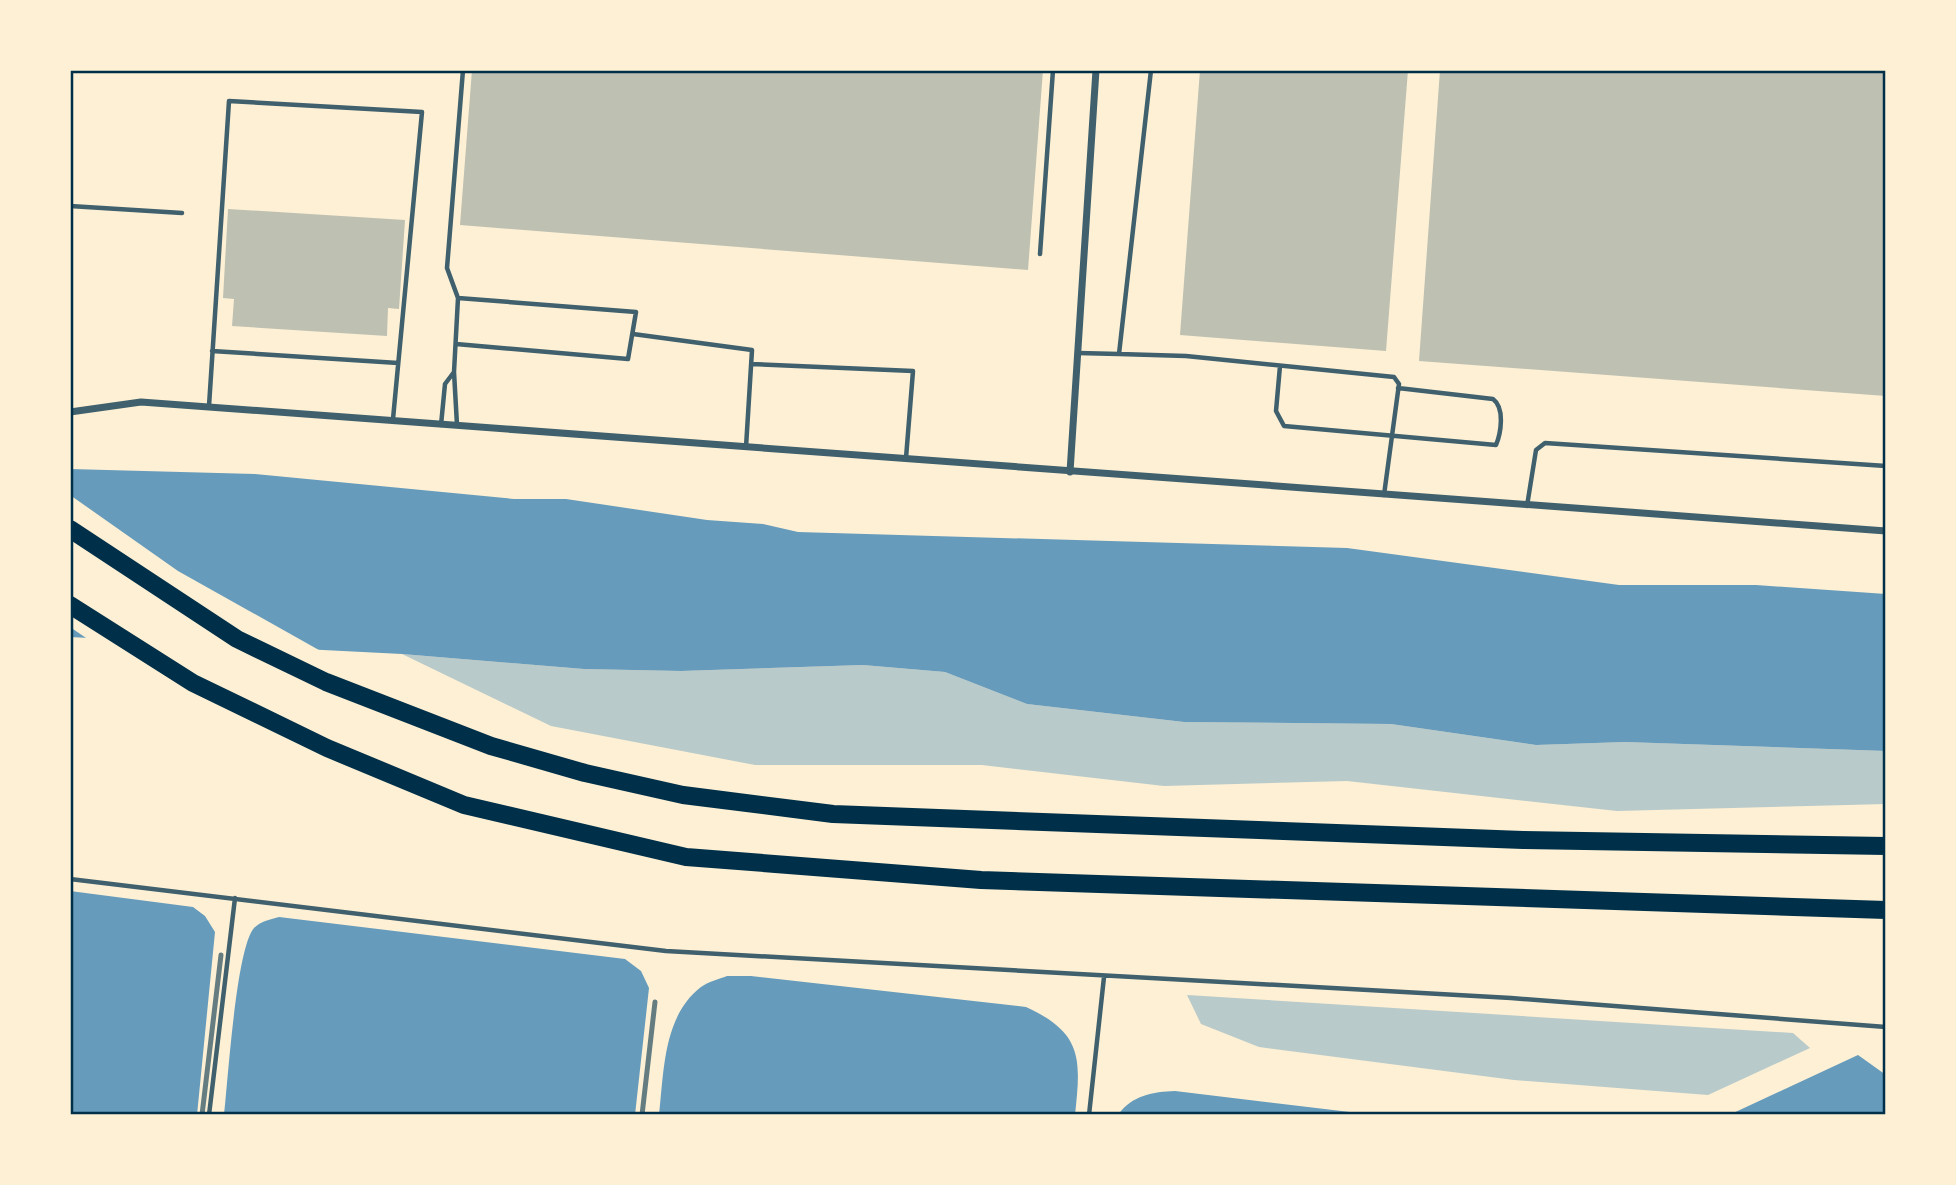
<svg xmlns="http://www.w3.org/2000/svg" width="1956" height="1185" font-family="Ubuntu,sans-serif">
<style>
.green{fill:#b9caca}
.water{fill:#669bbc}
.pier{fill:#fdf0d5}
.building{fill:#bec0b2}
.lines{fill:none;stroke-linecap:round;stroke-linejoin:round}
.service{stroke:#3f606c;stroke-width:4.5}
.minor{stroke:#3f606c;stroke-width:7}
.motorway{stroke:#003049;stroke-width:18}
.rail{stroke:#657d81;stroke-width:5}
.neatline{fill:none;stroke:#003049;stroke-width:2.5}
</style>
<rect width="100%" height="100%" fill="#fdf0d5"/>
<path class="green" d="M402 654 584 669 681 671 863 665 945 672 1027 704 1184 722 1391 724 1536 745 1625 742 1886 751V804L1617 811 1347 781 1164 786 982 765H755L551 726Z
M1187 995 1793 1033 1810 1048 1708 1095 1514 1080 1259 1047 1201 1024Z"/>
<path class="water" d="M70 469 255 474 514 499H566L707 520 763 524 798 532 1347 548 1619 585H1756L1886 594V751L1625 742 1536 745 1391 724 1184 722 1027 704 945 672 863 665 681 671 584 669 402 654 70 637Z
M70 891 193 907 205 916 215 932 197 1115H70Z
M279 917 625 959 641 971 649 988 635 1115H224C228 1081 236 949 254 928 261 921 269 920 279 917Z
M727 976H751L1026 1007C1083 1033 1081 1059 1075 1115H659C664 1072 663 1016 701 987 708 982 719 979 727 976Z
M1858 1055 1886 1075V1115H1729Z
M1175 1091 1375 1115H1118C1132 1095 1153 1092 1175 1091Z"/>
<path class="pier" d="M70 495 178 571 326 654 92 642 70 627Z"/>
<path class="building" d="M472 70H1043L1028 270 460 225Z
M1200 70H1408L1386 351 1180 335Z
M1440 70H1886V396L1419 361Z
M228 209 405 220 399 309 388 308 387 336 232 326 234 299 223 298Z"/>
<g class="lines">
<path class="service" d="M1151 70 1119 354 1186 356 1394 377 1399 384 1384 495
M70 206 182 213
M1040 254 1053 70
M633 334 752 350 746 447
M456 344 628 359 636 312 458 298
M212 351 398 363
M1078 353 1119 354
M751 364 913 371 906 458
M1280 366 1276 411 1284 426 1496 445C1501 433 1505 408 1493 399L1398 388
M454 372 458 298 447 268 463 70
M209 406 229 101 422 112 393 419
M441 425 445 384 454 372 457 425
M1527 506 1536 450 1545 443 1886 466
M70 879 666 951 1511 998 1886 1027
M209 1115 235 898
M1089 1115 1104 977"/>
<path class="minor" d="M70 412 141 402 1886 531
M1070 472 1096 70"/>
<path class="motorway" d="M70 529 237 639 326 682 491 746 585 773 683 795 833 814 1523 840 1886 846
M70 605 193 683 327 748 464 805 686 857 981 880 1886 910"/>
<path class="rail" d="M202 1115 221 955
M642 1115 655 1002"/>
</g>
<rect width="1956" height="1185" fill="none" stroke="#fdf0d5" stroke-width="144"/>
<rect x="72" y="72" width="1812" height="1041" class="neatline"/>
</svg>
